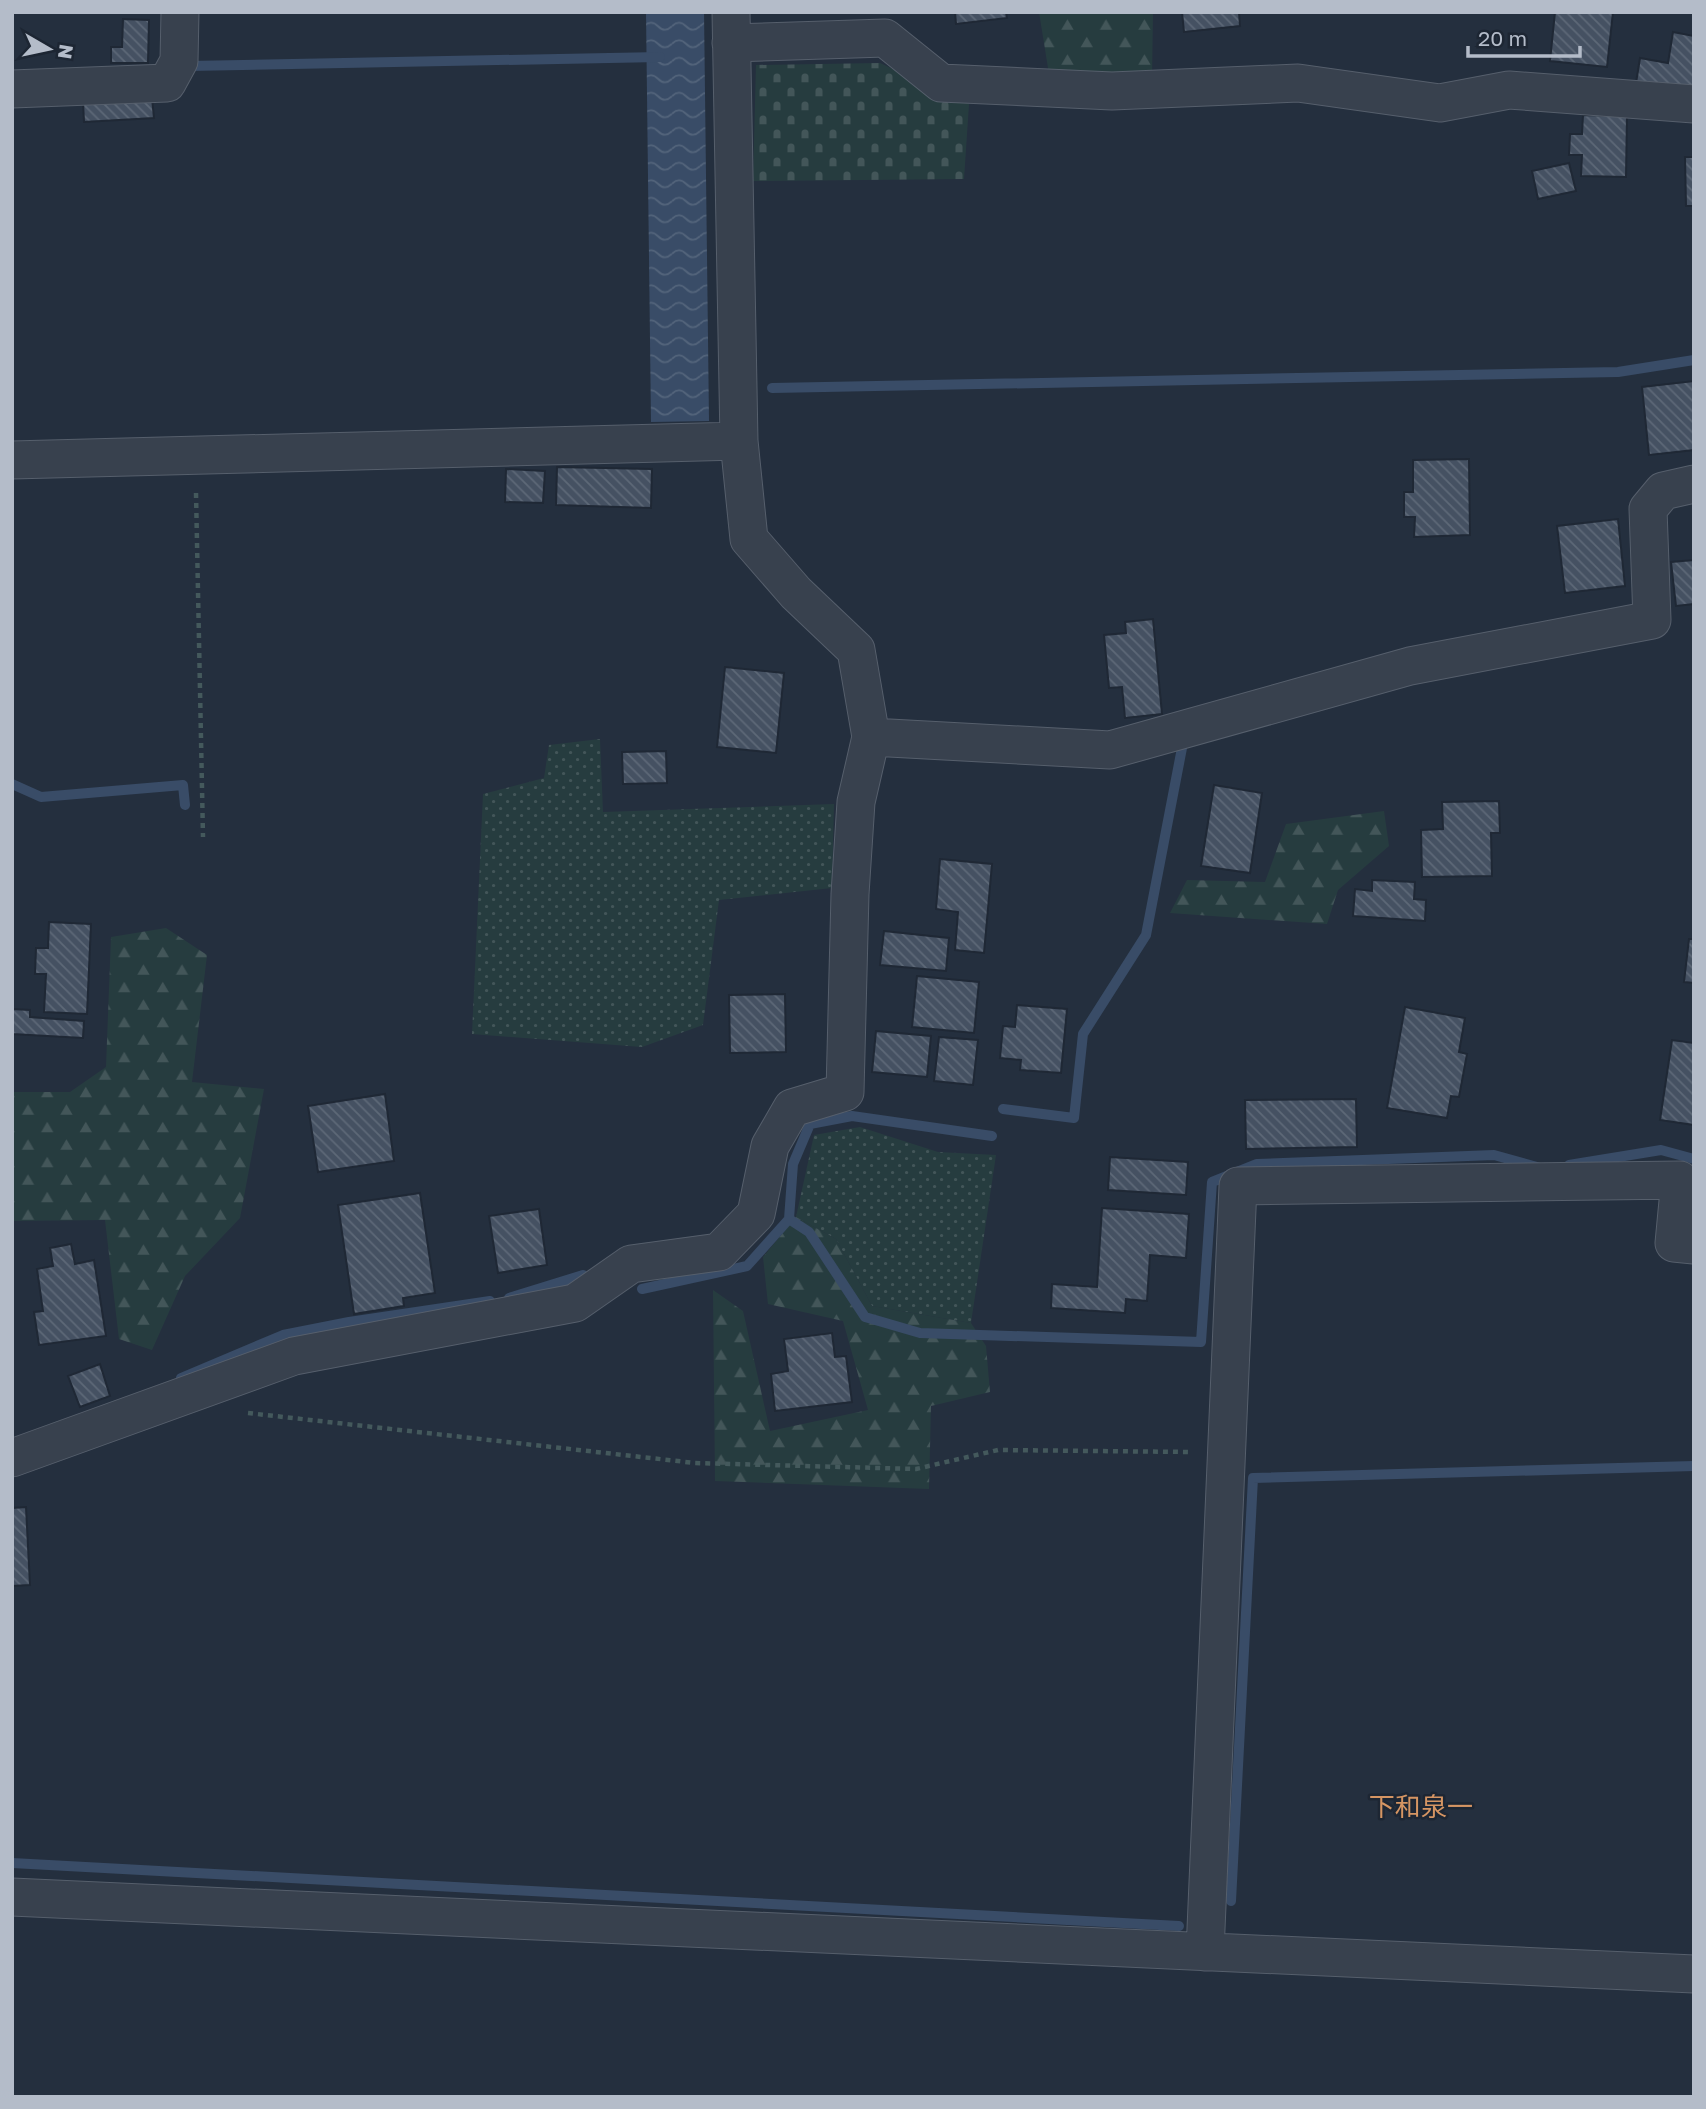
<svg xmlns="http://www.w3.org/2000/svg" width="1706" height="2109" font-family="'Golos Text','Noto Sans JP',sans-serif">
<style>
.grass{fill:url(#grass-dots)}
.forest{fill:url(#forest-firs)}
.cemetery{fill:url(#cemetery-stones)}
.water{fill:url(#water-waves)}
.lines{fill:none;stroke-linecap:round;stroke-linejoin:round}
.stream{stroke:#394c67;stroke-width:10}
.building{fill:url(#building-back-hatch);stroke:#1f2835;stroke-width:2}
.street-casing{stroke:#565f6c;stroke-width:39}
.path{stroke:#44595c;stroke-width:4.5;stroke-dasharray:5 5;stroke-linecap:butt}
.street{stroke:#38414e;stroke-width:37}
.labels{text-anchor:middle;stroke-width:5;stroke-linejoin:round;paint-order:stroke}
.neighbourhood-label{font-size:26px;fill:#d59563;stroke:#1d2633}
</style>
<defs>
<pattern id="grass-dots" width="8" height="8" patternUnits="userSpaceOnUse" patternTransform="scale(1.75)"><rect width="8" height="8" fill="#263c3f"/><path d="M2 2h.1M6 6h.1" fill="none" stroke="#435659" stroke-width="1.8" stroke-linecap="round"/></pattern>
<pattern id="forest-firs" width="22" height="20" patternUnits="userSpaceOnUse" patternTransform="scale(1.75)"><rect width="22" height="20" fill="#263c3f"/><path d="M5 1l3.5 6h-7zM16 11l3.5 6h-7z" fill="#435659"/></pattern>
<pattern id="cemetery-stones" width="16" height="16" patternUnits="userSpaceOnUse" patternTransform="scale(1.75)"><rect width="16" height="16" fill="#263c3f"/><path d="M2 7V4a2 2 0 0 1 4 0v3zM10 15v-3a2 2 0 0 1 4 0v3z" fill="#435659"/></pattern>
<pattern id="water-waves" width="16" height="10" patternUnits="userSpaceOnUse" patternTransform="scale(1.75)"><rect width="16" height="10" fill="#394c67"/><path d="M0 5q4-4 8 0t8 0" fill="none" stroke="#53647b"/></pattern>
<pattern id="building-back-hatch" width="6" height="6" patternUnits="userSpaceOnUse" patternTransform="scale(1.75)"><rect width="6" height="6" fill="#455162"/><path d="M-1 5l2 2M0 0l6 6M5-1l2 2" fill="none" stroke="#5d6877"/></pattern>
</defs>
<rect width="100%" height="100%" fill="#242f3e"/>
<path class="grass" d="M600 739 603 812 834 804 832 888 719 900 703 1025 642 1047 472 1034 483 794 544 778 549 745Z
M860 1127 938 1152 996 1155 971 1323 872 1306 836 1239 796 1217 814 1135Z"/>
<path class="forest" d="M1039 12H1153L1152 78 1049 74Z
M1384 811 1389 846 1338 890 1327 924 1170 913 1187 880 1265 882 1286 824Z
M166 928 207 955 192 1082 264 1089 240 1218 185 1276 152 1350 119 1339 105 1220 12 1221V1092H70L106 1067 111 937Z
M796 1217 836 1239 872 1306 971 1323 986 1346 990 1392 931 1406 929 1489 715 1481 713 1290 743 1311 770 1431 868 1410 843 1321 768 1304 763 1257Z"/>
<path class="cemetery" d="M880 63 969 104 964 179 753 181 756 65Z"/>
<path class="water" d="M646 12H704L709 421 651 422Z"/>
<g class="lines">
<path class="stream" d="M188 66 660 57
M772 388 1618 372 1694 360
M12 784 41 797 183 785 185 805
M1003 1109 1074 1118 1083 1034 1146 935 1182 748
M1569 1165 1661 1150 1694 1159
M789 1219 793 1164 810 1124 852 1116 992 1136
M642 1289 747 1266 789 1219 809 1232 865 1317 920 1333 1201 1342 1212 1182 1257 1164 1494 1155 1537 1167
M509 1298 583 1275
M181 1378 283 1335 349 1322 490 1301
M12 1863 1179 1926
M1231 1901 1253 1478 1694 1466"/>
</g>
<path class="building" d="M955 12H1006L1007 18 956 24Z
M1182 12H1239L1240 26 1184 32Z
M1555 12H1613L1607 67 1550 61Z
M123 19 149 20 148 63H111V47H122Z
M1673 32 1694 36V93L1636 83 1640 58 1668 63Z
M152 98 154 118 84 122 83 102Z
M1583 115 1627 116 1626 177 1581 176 1582 155H1569L1570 134H1582Z
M1685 157H1694V206H1686Z
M1569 163 1576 191 1538 199 1532 171Z
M1694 381V450L1649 455 1642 387Z
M1469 459 1470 535 1414 537 1415 517H1404V492H1413V460Z
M557 467 652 469 651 508 556 505Z
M506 469 545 471 543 503 505 502Z
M1618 519 1625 586 1565 593 1557 526Z
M1694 560V604L1676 606 1671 562Z
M1153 619 1162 714 1125 718 1122 687 1109 688 1104 635 1126 633 1125 622Z
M725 667 784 673 776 753 717 747Z
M666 751 667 783 623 784 622 752Z
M1214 785 1262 793 1250 873 1201 866Z
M1499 801 1500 833H1491L1492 876 1422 877 1421 830 1443 829 1442 802Z
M940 859 992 864 984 953 955 950 958 912 936 909Z
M1372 880 1415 882 1414 899 1426 900 1425 921 1353 916 1355 889 1372 891Z
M49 922 91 924 87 1014 44 1012 46 974H35L36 948H48Z
M884 931 949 938 946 971 880 965Z
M1689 939H1694V983L1684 982Z
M917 976 979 982 974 1033 912 1027Z
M785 994 786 1052 730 1053 729 995Z
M1017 1005 1067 1009 1061 1073 1020 1070 1021 1060 1000 1058 1003 1026 1015 1027Z
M1405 1007 1465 1018 1459 1052 1467 1054 1459 1097 1451 1096 1447 1118 1387 1108Z
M12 1009 30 1010V1017L84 1021 83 1038 12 1034Z
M876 1031 931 1036 927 1077 872 1072Z
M939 1037 978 1040 973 1085 934 1081Z
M1672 1040 1694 1043V1125L1660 1120Z
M385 1094 394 1161 318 1172 308 1106Z
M1356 1099 1357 1147 1246 1149 1245 1100Z
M1110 1157 1188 1162 1186 1195 1108 1190Z
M420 1193 435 1293 403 1298 404 1306 354 1314 338 1205Z
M1102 1208 1189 1214 1186 1258 1150 1255 1147 1301 1126 1299 1125 1313 1051 1308 1052 1284 1097 1287Z
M539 1209 547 1265 498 1273 489 1216Z
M71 1244 75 1264 94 1260 106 1336 39 1345 34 1312 43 1311 37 1269 53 1266 50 1248Z
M832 1333 835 1357 846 1356 852 1402 775 1411 771 1374 788 1371 784 1339Z
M100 1364 110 1396 80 1407 68 1376Z
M26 1507 30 1585 12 1586V1508Z"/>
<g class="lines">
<g class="street-casing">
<path id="street" d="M731 43 885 38 941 83 1112 91 1298 83 1440 103 1509 90 1694 104
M12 89 167 83 179 61 180 12
M12 460 739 441
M871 737 1110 750 1410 666 1652 620 1648 509 1663 491 1694 484
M12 1458 294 1356 575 1303 631 1264 719 1252 756 1214 770 1146 792 1108 845 1092 850 894 856 802 871 737 856 650 796 593 749 539 739 441 731 12
M12 1897 1694 1974
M1205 1952 1238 1186 1680 1180 1674 1243 1694 1245"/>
</g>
<path class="path" d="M196 493 203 837
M248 1413 695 1463 916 1469 998 1450 1190 1452"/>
<use href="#street" class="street"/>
</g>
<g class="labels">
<g class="neighbourhood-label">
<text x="1421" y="1816">下和泉一</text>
</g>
</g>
<rect width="1706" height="2109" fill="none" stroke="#b4bcc9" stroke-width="28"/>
<g transform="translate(49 49) rotate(99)" stroke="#1d2633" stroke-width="5" paint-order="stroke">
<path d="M0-5L12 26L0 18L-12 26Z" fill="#b4bcc9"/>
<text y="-10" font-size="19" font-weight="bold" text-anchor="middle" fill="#b4bcc9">N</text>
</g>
<path d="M1468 46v10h112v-10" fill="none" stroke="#b4bcc9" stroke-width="3.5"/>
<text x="1478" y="46" font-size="21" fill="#b4bcc9" stroke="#1d2633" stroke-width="5" paint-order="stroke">20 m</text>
</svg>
